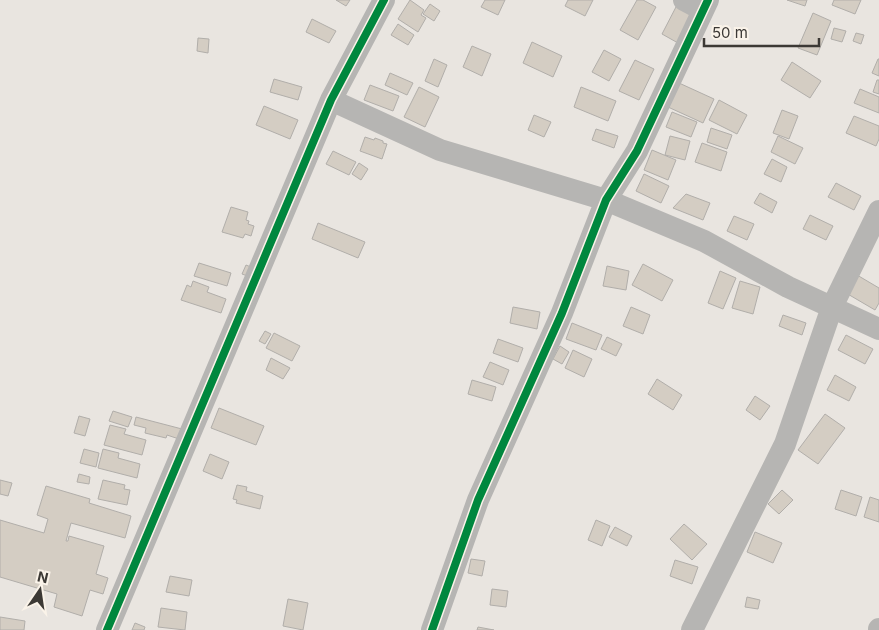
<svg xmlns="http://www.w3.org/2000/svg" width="879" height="630" font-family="Inter,sans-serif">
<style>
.building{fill:#d4cdc3;stroke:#b1aeaa}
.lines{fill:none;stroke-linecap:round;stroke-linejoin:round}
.minor{stroke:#b6b5b3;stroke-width:22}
.cycleway-casing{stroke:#faf3e9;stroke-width:11}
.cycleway{stroke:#00873e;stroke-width:8}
</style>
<rect width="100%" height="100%" fill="#e9e5e0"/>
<path class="building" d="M336 0H350L346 6Z
M410 0 424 10 421 15 426 18 418 32 398 19Z
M485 0H505L498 15 481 7Z
M568 0H593L585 16 565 6Z
M637 0H643L656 7 638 40 620 30Z
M787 0H807L805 6Z
M834 0H861L855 14 832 5Z
M430 4 440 11 434 21 423 14Z
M677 5 693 14 678 43 662 34Z
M813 13 831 21 817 55 798 48Z
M312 19 336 31 329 43 306 32Z
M398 24 414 35 408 45 391 35Z
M834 28 846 31 842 42 831 39Z
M856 33 864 35 861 44 853 41Z
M198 38 209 39 208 53 197 51Z
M532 42 562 56 553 77 523 63Z
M472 46 491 54 482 76 463 67Z
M604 50 621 59 609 81 592 72Z
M434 59 447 65 438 87 425 81Z
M878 59H879V76L872 73Z
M635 60 654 69 639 100 619 91Z
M792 62 821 81 810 98 781 80Z
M390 73 413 83 407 95 385 85Z
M274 79 302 87 298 100 270 92Z
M877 80H879V94L873 92Z
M679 83 714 99 703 123 668 107Z
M370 85 399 96 393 111 364 100Z
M419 87 439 97 425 127 404 117Z
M581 87 616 101 608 121 574 107Z
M860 89 879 97V113L854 103Z
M719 100 747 115 737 134 709 120Z
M264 106 298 120 290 139 256 125Z
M782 110 798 116 789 139 773 133Z
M672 112 697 122 691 137 666 127Z
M534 115 551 122 544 137 528 130Z
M854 116 879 126V139L876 146 846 133Z
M711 128 732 135 727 149 707 142Z
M596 129 618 136 614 148 592 140Z
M670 136 690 141 685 160 665 155Z
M778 136 803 148 795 164 771 152Z
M365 137 374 140 375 138 383 141V143L387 144 382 159 360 151Z
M702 143 727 152 721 171 695 162Z
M652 150 676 160 668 180 644 170Z
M333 151 356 162 349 175 326 164Z
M772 159 787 167 781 182 764 174Z
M359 163 368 169 361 180 352 174Z
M644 174 669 186 661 203 636 191Z
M836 183 861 196 854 210 828 197Z
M760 193 777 202 772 213 754 203Z
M686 194 710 203 703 220 673 208Z
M231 207 248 212 246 220 249 221 248 224 254 226 251 236 245 234 243 238 222 232Z
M810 215 833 226 826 240 803 229Z
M734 216 754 224 747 240 727 231Z
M318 223 365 242 358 258 312 239Z
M199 263 231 273 227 286 194 276Z
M643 264 673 280 662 301 632 285Z
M246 265 261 271 258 280 242 274Z
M607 266 629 271 626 290 603 286Z
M720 271 736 278 723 309 708 303Z
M857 275 879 288V303L875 310 846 293Z
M193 281 209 287 207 292 226 299 221 313 181 300 187 285 191 287Z
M740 281 760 287 753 314 732 308Z
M513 307 540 312 537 329 510 323Z
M631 307 650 315 643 334 623 326Z
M783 315 806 323 802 335 779 326Z
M572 323 602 335 596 350 566 339Z
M265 331 271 334 265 344 259 341Z
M274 333 300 346 292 361 266 348Z
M846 335 873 349 865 364 838 350Z
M607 337 622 344 616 356 601 349Z
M498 339 523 348 518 362 493 353Z
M560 346 569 352 562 364 553 359Z
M573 350 592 359 584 377 565 368Z
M271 358 290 368 283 379 266 370Z
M490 362 509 370 503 385 483 377Z
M835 375 856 387 849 401 827 390Z
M657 379 682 395 673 410 648 394Z
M472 380 496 387 492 401 468 394Z
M755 396 770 406 760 420 746 410Z
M219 408 264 426 256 445 211 428Z
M113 411 132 417 128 427 109 421Z
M825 414 845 428 818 464 798 450Z
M79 416 90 419 85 436 74 433Z
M136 417 182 429 179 439 167 435 166 438 145 433 146 428 134 425Z
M110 425 126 429 124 434 146 440 142 455 104 445Z
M84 449 99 453 96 467 80 463Z
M103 449 119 453 118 458 140 464 137 478 98 468Z
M210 454 229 462 222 479 203 471Z
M79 474 90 477 89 484 77 482Z
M0 480 12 483 8 496 0 494Z
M103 480 125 485 124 489 130 490 127 505 98 499Z
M237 485 247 487 246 491 263 496 260 509 236 503 237 500 233 499Z
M46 486 90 499 89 503 131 516 125 538 71 523 66 541H68L69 536 104 546 96 574 108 578 103 594 90 590 82 616 54 607 57 594 0 577V520L44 533 48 519 37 515Z
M782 490 793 500 779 514 768 504Z
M841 490 862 497 856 516 835 509Z
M870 497 879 500V522L864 517Z
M596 520 610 526 602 546 588 540Z
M684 524 707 544 692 560 670 539Z
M615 527 632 536 627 546 609 537Z
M755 532 782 543 773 563 747 552Z
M471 559 485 561 482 576 468 573Z
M675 560 698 567 692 584 670 576Z
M170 576 192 580 189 596 166 592Z
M492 589 508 591 506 607 490 605Z
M747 597 760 600 758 609 745 607Z
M288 599 308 603 303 630 283 626Z
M161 608 187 612 185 630 158 627Z
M0 617 25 621 24 630H0Z
M135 623 145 627 144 630H132Z
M478 627 494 630H477Z"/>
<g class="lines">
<path class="minor" d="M684 0 703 10
M331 100 440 150 606 200 704 241 788 287 879 329
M107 630 331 100 384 0
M432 630 478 500 562 313 606 200 637 151 708 0
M692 630 785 444 832 307 879 211
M879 630V629"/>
<g class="cycleway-casing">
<path id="cycleway" d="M107 630 331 100 384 0
M432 630 478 500 562 313 606 200 637 151 708 0"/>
</g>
<use href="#cycleway" class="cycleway"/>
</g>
<g transform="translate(40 590) rotate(13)" stroke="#faf3e9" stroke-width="4" paint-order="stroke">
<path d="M0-4L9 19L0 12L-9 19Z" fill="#3c3935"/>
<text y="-8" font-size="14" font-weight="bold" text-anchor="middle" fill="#3c3935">N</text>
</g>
<path d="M704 38v8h115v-8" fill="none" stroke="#3c3935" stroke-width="2.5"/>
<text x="712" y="38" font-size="15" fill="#3c3935" stroke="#faf3e9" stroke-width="4" paint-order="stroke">50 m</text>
</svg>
